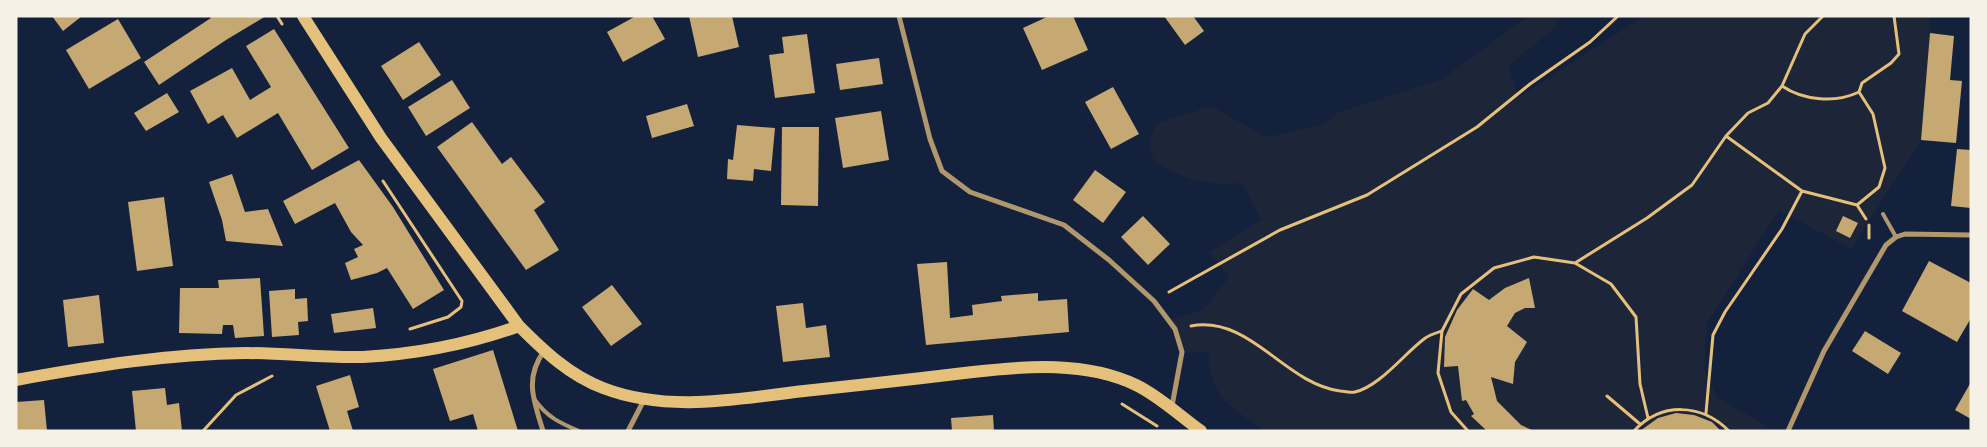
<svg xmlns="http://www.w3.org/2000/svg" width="1987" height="447" font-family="'Times New Roman',serif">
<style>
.green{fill:#1d2539}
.building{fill:#c6a872}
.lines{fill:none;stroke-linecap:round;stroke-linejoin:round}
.path{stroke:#e5c07b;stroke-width:3}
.service{stroke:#b1986c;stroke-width:4}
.minor{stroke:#b1986c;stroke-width:5}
.primary{stroke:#e5c07b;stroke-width:12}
</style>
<rect width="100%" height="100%" fill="#14213d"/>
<path class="green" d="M1528 16H1562L1550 32 1508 66 1519 97 1644 16H1931L1921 140 1851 249 1779 210 1707 323 1704 371 1718 398 1769 427 1768 431H1264C1229 404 1210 400 1209 352H1182L1175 329 1168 320 1203 310 1229 277 1209 252 1261 220 1242 183C1205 186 1186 180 1154 162L1149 142 1156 124 1211 106 1266 137 1321 125 1339 112 1442 79Z"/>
<path class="building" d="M52 16H82L63 31Z
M210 16H266L226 40 159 85 144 62 211 18Z
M636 16H652L665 39 623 62 607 32Z
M689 16H732L739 47 698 57Z
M1049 16H1073L1088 50 1042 70 1023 28Z
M1164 16H1193L1204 31 1185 45Z
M118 19 141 58 89 89 66 50Z
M274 29 349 148 312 170 278 113 237 138 223 115 208 124 190 91 232 68 250 100 271 87 246 46Z
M1930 33 1954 36 1950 80 1962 81 1956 143 1921 140Z
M807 34 815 93 775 98 769 55 784 53 782 37Z
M419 42 441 75 403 100 381 66Z
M879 58 883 84 840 90 836 64Z
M452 80 470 108 426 136 408 107Z
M1113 87 1139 134 1111 149 1085 102Z
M167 93 179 112 146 131 134 113Z
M687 104 694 126 652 138 646 116Z
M881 111 889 160 843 168 835 118Z
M472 122 502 164 511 157 545 202 534 210 559 250 526 270 437 147Z
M737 125 775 128 771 171 754 169 753 181 727 179 728 159 733 160Z
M782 127H819L818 206 781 205Z
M1957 149 1971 150V208L1951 206Z
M359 160 393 207 444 290 413 309 387 268 377 273 351 280 345 263 358 257 354 249 363 245 351 232 335 203 295 224 283 201Z
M1095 170 1126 192 1103 223 1073 200Z
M232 174 245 212 268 209 283 246 226 241 222 220 209 182Z
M164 197 173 266 137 271 128 202Z
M1143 216 1170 244 1148 265 1121 237Z
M1843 216 1858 223 1850 238 1836 231Z
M1929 261 1971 283V318L1957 342 1902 311Z
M947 262 950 318 973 315 972 305 1002 301 1001 296 1038 293V301L1067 299 1069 332 926 345 917 264Z
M260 278 264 336 235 338 233 325H223L222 334 179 333 180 288H219L218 280Z
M1529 278 1535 308H1525L1515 313 1507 326 1527 342 1515 362 1513 384 1491 377 1497 401 1521 425 1534 431H1487L1471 416 1474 414 1466 400 1462 401 1458 366 1444 367 1445 337 1457 310 1473 289 1489 300 1505 288Z
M612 285 642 324 611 346 582 307Z
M295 289V299L307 298 308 321 298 322 299 335 272 337 269 291Z
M99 295 104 343 68 347 63 300Z
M803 303 806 328 826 325 830 357 783 362 776 306Z
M373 308 376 328 334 333 331 314Z
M1865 331 1901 353 1888 374 1852 351Z
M493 350 518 431H478L473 414 450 421 433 369Z
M350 375 359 407 347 411 353 431H330L316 386Z
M1971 382V419L1955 410Z
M165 388 167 405 179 403 182 431H136L132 391Z
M44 400 47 431H16V402Z
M1676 413 1694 415 1712 422 1721 431H1640L1658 418Z
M993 415 994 431H952L951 418Z"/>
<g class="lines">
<path class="path" d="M277 16 282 24
M1782 86C1804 101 1836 103 1859 92
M1726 136 1802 191
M383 181 462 301 461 307 448 317 410 329
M1857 205 1866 219
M1869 225V238
M1575 263 1647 218 1692 185 1726 136 1748 113 1768 103 1782 86 1805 34 1823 16
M1169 292 1280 230 1367 195 1477 127 1530 84 1590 42 1618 16
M1191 326C1250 315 1285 384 1340 391 1345 391 1351 393 1355 392 1380 386 1404 354 1424 339 1429 335 1436 333 1442 331
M1607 396 1640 424
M1122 404 1157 426
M1706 413 1713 335 1725 312 1782 229 1802 191 1857 205 1879 187 1885 168 1873 114 1859 92 1862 83 1891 63 1899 54 1894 16
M203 431 236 395 272 376
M1468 431 1451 412 1438 373 1442 331 1461 294 1494 268 1534 257 1575 263 1611 284 1636 317 1640 384 1648 418
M1634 431C1661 402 1701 403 1729 431"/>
<path class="service" d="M1883 214 1896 237
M535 400C547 417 560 423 579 431"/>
<path class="minor" d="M899 16 930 139 942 171 970 192 1064 225 1109 260 1154 301 1175 329 1182 352 1172 406
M543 431C534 401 524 379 544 351
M628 431 644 400
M1788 431 1824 351 1886 245 1896 237 1905 234 1971 235"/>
<path class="primary" d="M303 16 381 138 519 326C544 351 569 375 603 388 668 413 737 399 804 391 860 385 916 379 973 372 1026 366 1086 361 1136 385 1159 396 1180 416 1201 431
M16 380C92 366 168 354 246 353 285 353 324 358 363 357 417 354 469 344 519 326"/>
</g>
<rect width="1987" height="447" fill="none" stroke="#f6f1e7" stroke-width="35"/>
</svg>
